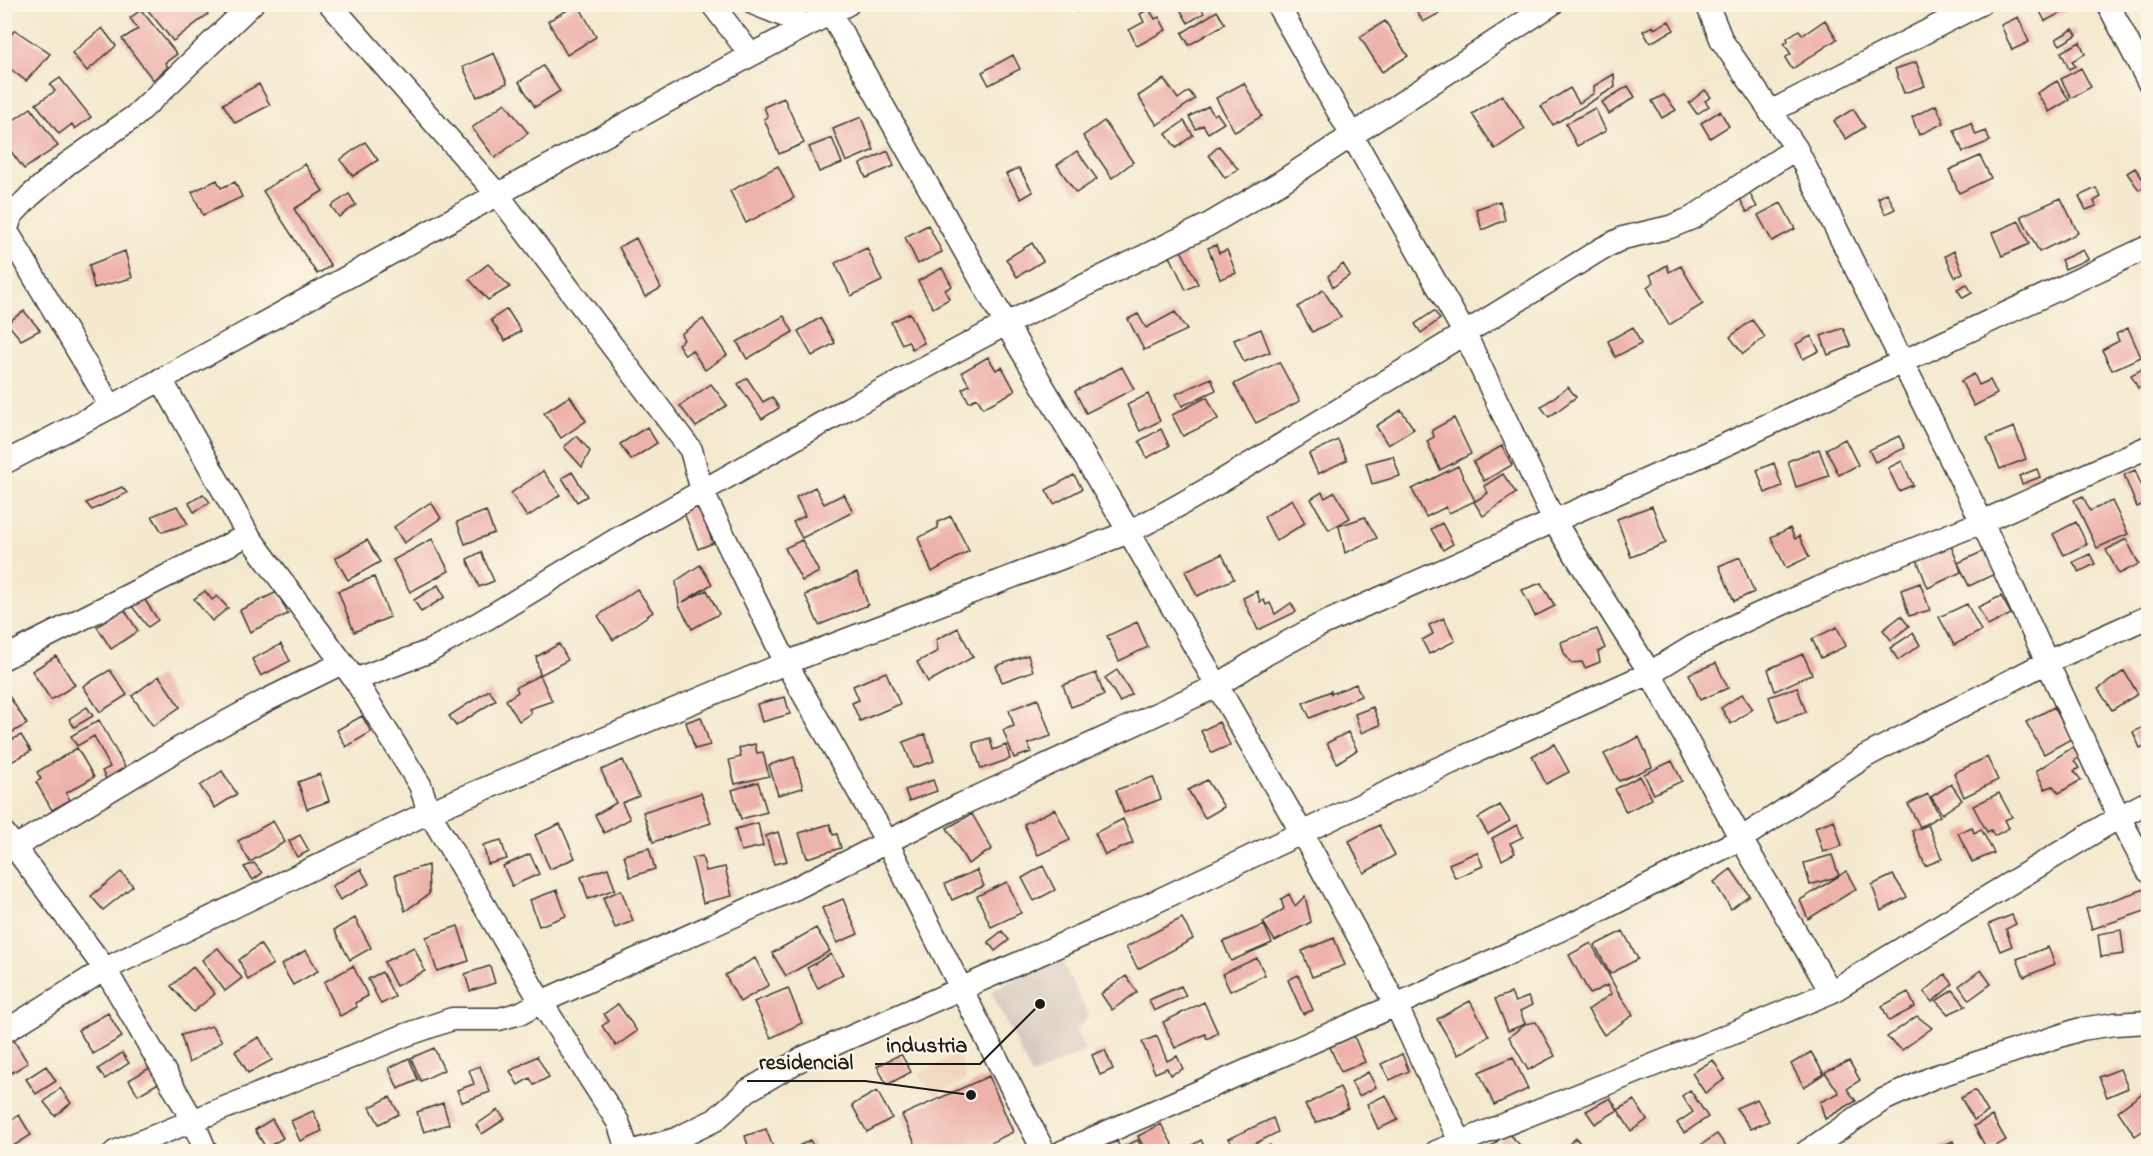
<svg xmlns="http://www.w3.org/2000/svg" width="2153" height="1156" font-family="'Indie Flower',sans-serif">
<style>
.built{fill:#f0d6bc}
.industrial{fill:#cec2b9}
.building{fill:#edb2aa}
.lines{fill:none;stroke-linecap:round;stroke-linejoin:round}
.minor-casing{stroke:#3c3b37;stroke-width:25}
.minor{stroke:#fff;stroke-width:22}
.leader{fill:none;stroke:#1c1c1c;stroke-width:2}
.callout-dot{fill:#1c1c1c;stroke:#fcf5e5;stroke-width:2}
.callout-label{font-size:22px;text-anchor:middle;font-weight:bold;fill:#1c1c1c;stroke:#fcf5e5;stroke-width:5;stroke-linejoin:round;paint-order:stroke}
</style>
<rect width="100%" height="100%" fill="#fcf5e5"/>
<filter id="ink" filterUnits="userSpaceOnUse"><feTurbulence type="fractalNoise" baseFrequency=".0167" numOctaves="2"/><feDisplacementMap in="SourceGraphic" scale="12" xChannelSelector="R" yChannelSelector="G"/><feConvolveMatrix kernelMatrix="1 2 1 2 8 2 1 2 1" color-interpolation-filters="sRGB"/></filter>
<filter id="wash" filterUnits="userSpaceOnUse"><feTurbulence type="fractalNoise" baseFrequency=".008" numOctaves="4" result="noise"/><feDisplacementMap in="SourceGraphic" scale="24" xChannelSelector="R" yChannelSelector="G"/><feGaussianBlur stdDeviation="1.35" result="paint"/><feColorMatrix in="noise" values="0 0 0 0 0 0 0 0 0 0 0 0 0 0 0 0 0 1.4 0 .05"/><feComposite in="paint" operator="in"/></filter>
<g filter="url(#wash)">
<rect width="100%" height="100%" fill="#f4e9ce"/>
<path class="built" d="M959 1052 966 1080 934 1096 918 1074Z"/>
<path class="industrial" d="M1060 957 1089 1017 1075 1030 1085 1051 1032 1076 991 991Z"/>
<g id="blocks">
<path class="building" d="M153 4H201L208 14 173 41 147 9Z
M578 4 596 37 567 55 548 21Z
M1074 4H1093L1077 12Z
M1177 4H1199L1204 13 1188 23Z
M1413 4H1450L1451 7 1423 22Z
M2036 4H2064L2067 10 2045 21Z
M1149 9 1155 19 1159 17 1166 30 1137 46 1129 30 1144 22 1140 14Z
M141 10 177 54 165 63 168 67 153 80 122 39 138 29 130 18Z
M1217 11 1225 24 1189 45 1182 33Z
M2018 17 2029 42 2012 50 2001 25Z
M1825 20 1837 39 1792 69 1785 58 1791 54 1784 44 1788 41 1787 38 1799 30 1803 35Z
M1385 21 1408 56 1382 72 1360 37Z
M1669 21 1674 30 1650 43 1643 31 1653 26 1654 29Z
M102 28 116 46 87 71 72 53Z
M2073 29 2077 35 2060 45 2056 39Z
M15 30 50 54 26 81 4 64V42Z
M2080 42 2085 54 2072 61 2075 66 2069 69 2061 52Z
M494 53 507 83 477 97 463 67Z
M1013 55 1020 69 989 85 982 72Z
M1916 62 1925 86 1904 93 1895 69Z
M543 66 560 91 535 107 519 82Z
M2081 68 2091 87 2071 98 2061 79Z
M1614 74 1615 87 1553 125 1541 106 1570 88 1579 103 1594 93V86Z
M60 78 91 117 75 129 72 124 59 134 36 104 55 91 50 85Z
M1164 79 1178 99 1189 91 1195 99 1157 125 1138 96Z
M2057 81 2069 100 2049 112 2037 93Z
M1244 83 1262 116 1235 132 1216 98Z
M259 84 270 105 235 123 223 104Z
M1628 86 1635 97 1609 114 1602 102Z
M1705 90 1711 97 1705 101 1709 106 1697 114 1689 103Z
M1502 95 1525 129 1495 149 1472 114Z
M1664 95 1676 110 1662 118 1652 101Z
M784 98 804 143 779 154 764 119 768 117 764 107Z
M505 103 528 133 495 158 472 128Z
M1936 105 1944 123 1919 135 1912 117Z
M1208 106 1214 115 1217 113 1224 123 1208 133 1203 125 1196 129 1189 117Z
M31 108 58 146 24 169 4 142V127Z
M1595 108 1606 131 1577 146 1566 124Z
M1853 109 1865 127 1846 139 1834 121Z
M1720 111 1729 126 1710 138 1701 123Z
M861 117 874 150 846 162 833 129Z
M1104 121 1133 162 1112 178 1083 136Z
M1184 121 1193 135 1176 148 1166 134Z
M1971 123 1976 135 1986 131 1990 141 1963 152 1954 130Z
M832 138 842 163 819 172 809 147Z
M365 142 378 160 353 176 340 160Z
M1219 146 1238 169 1225 178 1209 155Z
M888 151 894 166 866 178 860 164Z
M1077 151 1097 179 1076 193 1057 165Z
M1980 156 1991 178 1959 193 1949 170Z
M305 164 323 191 294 209 331 266 317 274 263 191Z
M778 166 794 198 746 223 730 191Z
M1019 168 1033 192 1021 199 1006 174Z
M2135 168 2147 185 2139 190 2127 173Z
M217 180 221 188 235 182 242 197 203 215 192 192Z
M2096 188 2101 197 2094 201 2096 206 2086 210 2079 196Z
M1747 189 1757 207 1747 212 1738 195Z
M1887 193 1895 209 1885 214 1878 198Z
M349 194 356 205 339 217 331 206Z
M2061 198 2078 233 2039 252 2021 216Z
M1500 201 1505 220 1482 230 1476 209Z
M1781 203 1795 229 1772 241 1758 215Z
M2019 221 2029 244 2002 256 1992 233Z
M928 225 942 252 918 264 905 237Z
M636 238 661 288 645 297 619 247Z
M1032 243 1043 261 1017 277 1006 259Z
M1216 245 1219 253 1227 250 1236 273 1220 279 1208 248Z
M867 248 882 281 851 296 835 263Z
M1180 248 1198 284 1186 290 1169 254Z
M2083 250 2088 259 2065 269 2061 260Z
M125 251 132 278 94 288 89 265Z
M1954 251 1963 273 1955 277 1945 256Z
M488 264 510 287 488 300 469 279Z
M1343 264 1350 275 1333 287 1328 276Z
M1667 265 1669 272 1681 266 1703 304 1669 325 1647 287 1654 282 1650 275Z
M942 268 952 286 945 290 949 299 933 308 918 281Z
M1967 284 1972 293 1963 298 1957 289Z
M1323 290 1341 317 1312 332 1298 307Z
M507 309 521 331 505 341 491 320Z
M24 311 40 330 21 340 7 323Z
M1434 311 1440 319 1421 333 1415 324Z
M1175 312 1187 330 1144 350 1128 319 1138 314 1146 328Z
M910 313 924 343 912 349 908 341 902 344 891 322Z
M784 316 793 332 747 359 737 342Z
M820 318 835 343 812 356 798 331Z
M703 319 727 355 705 370 692 350 685 355 678 344 684 340 681 334Z
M1752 320 1765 337 1743 354 1730 337Z
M1633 327 1641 344 1615 357 1608 341Z
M1843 328 1851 346 1828 355 1821 336Z
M2128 328 2141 357 2112 370 2102 350 2119 341 2116 334Z
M1261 329 1270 352 1244 362 1234 340Z
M1811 336 1819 351 1803 359 1796 344Z
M988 357 996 370 1002 367 1015 391 983 408 977 398 969 402 962 389 969 385 962 372Z
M1279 362 1300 401 1256 423 1234 384Z
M1122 367 1134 389 1086 413 1075 391Z
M2146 367 2148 373V383L2138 388 2131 375Z
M1974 374 1979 385 1990 380 1997 394 1974 406 1961 381Z
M747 378 763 402 772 397 779 408 762 419 738 384Z
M1211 378 1216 390 1182 406 1176 394Z
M711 384 727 405 696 427 680 406Z
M1568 387 1576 397 1549 417 1541 407Z
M1148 394 1160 421 1140 431 1127 405Z
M570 396 586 421 561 438 544 413Z
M1207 397 1218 419 1183 436 1172 415Z
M1401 410 1414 429 1388 445 1376 426Z
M1454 418 1471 454 1440 470 1427 441 1434 437 1432 430Z
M647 427 657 443 631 460 620 444Z
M2014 427 2026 459 2000 469 1987 438Z
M1161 429 1169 446 1147 458 1139 441Z
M577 436 590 451 582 467 564 447Z
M1899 436 1905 448 1875 462 1869 450Z
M1845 439 1858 465 1839 475 1826 449Z
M1338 440 1347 460 1318 474 1309 454Z
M1502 446 1512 465 1484 481 1473 462Z
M1819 449 1829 476 1796 487 1788 461Z
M1393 456 1400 476 1372 484 1366 463Z
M1902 461 1913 485 1899 491 1888 468Z
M1774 463 1782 486 1765 493 1757 470Z
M1458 466 1475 501 1449 513 1446 507 1426 517 1412 489Z
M2037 469 2040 477 2022 484 2019 476Z
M2135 470 2148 502 2137 507 2124 475Z
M543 471 560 495 527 517 511 493Z
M572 472 587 496 577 502 562 478Z
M1503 474 1516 493 1483 516 1474 502 1488 493 1484 486Z
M1074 475 1082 489 1054 504 1046 490Z
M122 487 127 493 92 510 86 503Z
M815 487 824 504 844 494 853 512 802 538 793 522 805 516 796 497Z
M1322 492 1325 498 1335 492 1350 518 1329 530 1311 499Z
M203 494 210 502 194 512 189 503Z
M2083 496 2090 511 2112 501 2128 534 2097 548 2074 500Z
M1292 499 1305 523 1276 541 1264 517Z
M431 502 441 518 404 543 394 527Z
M698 504 713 543 698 549 683 510Z
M177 506 188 524 162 532 152 516Z
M1652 506 1666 543 1631 557 1617 519Z
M486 511 494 533 465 544 457 522Z
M951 516 969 551 932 572 918 538 938 528V522Z
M1365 517 1377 538 1345 553 1339 526Z
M2076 522 2087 544 2064 555 2053 534Z
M1442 523 1453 544 1443 550 1431 529Z
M1790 528 1795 539 1799 536 1809 557 1786 568 1771 537Z
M432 539 449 571 410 592 393 560Z
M2126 539 2139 564 2119 574 2106 550Z
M367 540 380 562 348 580 335 558Z
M802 540 819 572 802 581 785 548Z
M1951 546 1958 563 1988 549 1999 572 1969 586 1958 563 1961 572 1928 588 1917 560Z
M481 552 494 581 479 587 467 559Z
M1222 554 1234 579 1197 596 1185 571Z
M2090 554 2095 564 2079 572 2073 562Z
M1740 557 1754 592 1734 601 1719 566Z
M700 565 712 584 683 602 707 590 719 614 692 629 679 605 676 581Z
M857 573 868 605 819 625 805 595Z
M374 577 390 617 354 632 338 591Z
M1541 583 1555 606 1535 616 1522 590Z
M1920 583 1930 610 1909 616 1901 590Z
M438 585 445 597 421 612 414 600Z
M637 589 653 612 613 640 598 616Z
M205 591 212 600 217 596 228 608 212 621 194 599Z
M1257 591 1260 602 1264 600 1266 605 1270 603 1275 614 1291 603 1296 612 1258 630 1243 598Z
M277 592 288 614 250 632 240 610Z
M2001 596 2011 614 1988 626 1978 607Z
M145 600 158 620 148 627 131 605Z
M1967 604 1981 631 1954 645 1939 617Z
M124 609 138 631 111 649 97 627Z
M1901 616 1909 626 1891 640 1883 630Z
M1444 618 1455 641 1429 654 1422 640 1433 634 1429 625Z
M1137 622 1148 647 1119 661 1107 636Z
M1837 627 1846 646 1821 658 1812 639Z
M958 628 973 657 928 682 917 662 938 651 936 640Z
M1597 629 1605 648 1598 652 1600 662 1585 668 1582 662 1571 663 1564 653 1561 642Z
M1913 633 1920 645 1898 660 1890 648Z
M281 644 290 661 261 676 252 659Z
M559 644 568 660 540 675 536 657Z
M1803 654 1812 674 1775 691 1768 669Z
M1028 655 1033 671 1002 682 996 666Z
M56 656 75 685 51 700 32 671Z
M1716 663 1728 688 1700 700 1689 674Z
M110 670 127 695 100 712 83 686Z
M1117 670 1132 694 1120 702 1105 678Z
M2124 671 2138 694 2112 710 2098 689Z
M886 672 900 704 860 721 852 703 859 700 853 686Z
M1096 673 1104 695 1071 707 1063 685Z
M540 675 552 701 529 709 531 713 519 721 506 700 518 692 516 687Z
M159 676 180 707 153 726 132 696Z
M1356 684 1361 696 1310 718 1303 703 1331 691V694Z
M1797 687 1806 712 1778 722 1769 697Z
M4 688 27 724 4 737Z
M489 690 496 700 456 726 449 716Z
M1742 694 1753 709 1731 724 1721 708Z
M785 697 790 714 762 722 757 704Z
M1038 699 1051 736 1028 744 1031 752 1014 758 1003 730 1014 726 1009 710Z
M87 707 93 716 74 727 69 719Z
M1373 707 1380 725 1361 733 1355 714Z
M2054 707 2071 739 2044 754 2026 722Z
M362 716 371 732 346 747 337 730Z
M701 717 710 745 695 749 686 722Z
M99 720 126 769 107 780 102 771 110 767 94 736 77 746 71 736Z
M1219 722 1230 745 1212 753 1201 731Z
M2148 725V744L2140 748 2133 732Z
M1348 732 1357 750 1337 763 1327 743Z
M925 734 934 761 913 768 903 742Z
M21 735 31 751 4 766V744Z
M1639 737 1652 767 1619 781 1604 754Z
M990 738 993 750 1006 745 1010 759 981 769 973 743Z
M755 744 757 753 763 752 769 776 735 784 729 760 741 757 739 748Z
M1554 744 1569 772 1546 784 1532 756Z
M2076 745 2083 755 2074 761 2079 768 2074 771 2081 780 2059 793 2053 786 2045 789 2036 771Z
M77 748 94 777 66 793 70 800 52 810 36 782 41 779 37 772Z
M794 757 803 788 778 795 769 765Z
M1987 757 1998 780 1964 797 1954 773Z
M623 760 639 796 622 803 630 819 604 833 595 815 616 803 601 770Z
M1672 761 1682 781 1654 794 1644 774Z
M222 771 237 794 215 808 200 786Z
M320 774 329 801 307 809 298 782Z
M1640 776 1652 799 1626 812 1615 789Z
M1153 777 1161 799 1124 813 1116 790Z
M933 780 937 791 909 801 905 790Z
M1207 780 1224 807 1205 818 1188 790Z
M758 782 767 812 741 819 732 790Z
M1951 784 1962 800 1942 814 1931 797Z
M701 793 711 823 653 842 643 812Z
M1999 793 2012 817 2005 820 2009 828 1994 836 1991 830 1987 832 1973 806Z
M1928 794 1940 816 1920 827 1908 804Z
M1500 805 1510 821 1488 834 1478 818Z
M1055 809 1070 840 1038 855 1024 824Z
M972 814 992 849 968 864 947 828Z
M1123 819 1133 843 1105 855 1095 833Z
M1834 820 1842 846 1823 852 1815 827Z
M273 821 285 842 250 862 238 841Z
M758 823 763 846 741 851 735 829Z
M560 824 575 858 550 869 535 835Z
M830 824 833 835 837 834 841 848 807 858 799 833Z
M1379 825 1395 855 1364 873 1349 841Z
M1517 825 1523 837 1510 843 1515 853 1502 860 1492 838Z
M1928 825 1942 859 1925 866 1912 831Z
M1972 827 1974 833 1981 829 1994 853 1972 862 1958 833Z
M778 832 787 861 774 864 766 836Z
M300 835 309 851 297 857 289 841Z
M501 840 507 859 488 864 483 845Z
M649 848 655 869 630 877 624 855Z
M1477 852 1483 866 1455 878 1449 864Z
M530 854 539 874 512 886 503 866Z
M1832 855 1839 876 1846 871 1856 889 1808 919 1800 900 1839 876 1810 885 1804 863Z
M702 856 706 871 725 867 732 896 703 903 692 858Z
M254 863 262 873 253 880 244 867Z
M428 865 429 894 405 911 395 875Z
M1043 866 1055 890 1034 901 1022 878Z
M608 868 615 889 588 899 581 877Z
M361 869 369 884 340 900 332 886Z
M1731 869 1749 895 1731 909 1714 882Z
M977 870 984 886 952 900 945 884Z
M121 872 133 886 103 910 91 896Z
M1893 875 1907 897 1881 911 1872 885Z
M1007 882 1021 913 991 927 977 896Z
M2145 889 2148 898V910L2092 929 2086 909Z
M557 890 566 916 539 926 530 900Z
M621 890 633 921 615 928 603 898Z
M1289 894 1295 906 1305 896 1311 922 1275 941 1263 922 1284 909 1281 899Z
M843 899 858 934 837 943 822 908Z
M2012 915 2016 924 2006 929 2012 946 2000 951 1989 924Z
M355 918 371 948 350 960 334 930Z
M1182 918 1193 939 1138 969 1126 947Z
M1264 925 1272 943 1231 961 1223 942Z
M458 926 469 961 437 971 426 937Z
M816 928 830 951 786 976 772 953Z
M2121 930 2124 954 2101 957 2098 934Z
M1002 931 1009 940 995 951 988 942Z
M1623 931 1638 959 1610 974 1595 945Z
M1334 938 1345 965 1312 977 1302 951Z
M1591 943 1617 990 1633 1015 1604 1035 1588 1010 1611 994 1607 985 1590 994 1569 955Z
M260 944 273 964 248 980 239 960Z
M414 947 425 971 396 986 384 962Z
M2048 947 2055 964 2024 977 2017 959Z
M218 948 242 978 225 991 202 960Z
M306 950 318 971 293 985 281 965Z
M831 954 843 974 818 988 807 968Z
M755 958 769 985 740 1002 725 975Z
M1257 958 1265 975 1230 991 1222 974Z
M353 966 368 996 355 1003 357 1007 340 1016 324 982Z
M490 966 495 983 470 991 465 974Z
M193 967 215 994 193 1012 171 986Z
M1981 970 1991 984 1969 1000 1959 986Z
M382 972 395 997 381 1004 368 979Z
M1945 974 1953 984 1932 1002 1924 992Z
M1298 975 1313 1010 1303 1014 1288 980Z
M1126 976 1137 992 1112 1010 1101 994Z
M1181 986 1186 996 1154 1011 1149 1000Z
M788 988 802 1023 771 1038 754 1002Z
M1953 990 1966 1006 1948 1014 1936 1001Z
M1908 992 1915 1007 1889 1021 1882 1006Z
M1511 993 1515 1002 1528 997 1532 1005 1520 1011 1525 1024 1536 1022 1555 1056 1528 1070 1509 1037 1525 1024 1508 1031 1495 999Z
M1470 1001 1489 1036 1458 1055 1437 1019Z
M1204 1002 1218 1033 1207 1039 1205 1034 1175 1048 1163 1022Z
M618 1004 637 1031 616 1046 602 1026 609 1021 604 1014Z
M108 1013 122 1037 93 1054 78 1030Z
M1917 1016 1932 1028 1902 1050 1887 1037Z
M212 1026 222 1041 189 1063 181 1035Z
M1157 1036 1167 1061 1177 1056 1183 1069 1170 1075 1167 1068 1155 1073 1142 1042Z
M1354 1036 1365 1062 1341 1072 1330 1047Z
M259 1037 272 1060 248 1073 235 1051Z
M13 1039 28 1063 8 1075 4 1069V1044Z
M434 1048 444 1070 421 1081 411 1058Z
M1105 1050 1113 1069 1100 1075 1092 1055Z
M1811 1052 1824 1074 1804 1087 1791 1064Z
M122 1053 129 1063 105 1079 98 1069Z
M901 1054 911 1072 887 1085 877 1066Z
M1402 1054 1409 1071 1390 1080 1381 1064Z
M537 1056 549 1077 534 1085 530 1078 518 1085 510 1071Z
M1513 1057 1528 1089 1494 1105 1479 1072Z
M409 1058 418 1080 398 1089 389 1068Z
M1713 1060 1725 1079 1705 1093 1692 1073Z
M1849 1061 1860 1080 1847 1089 1856 1101 1825 1119 1820 1102 1839 1093 1825 1072Z
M46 1066 56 1081 36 1094 26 1079Z
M153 1066 162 1081 138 1095 129 1080Z
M480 1066 490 1092 462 1102 457 1090 474 1084 469 1070Z
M2120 1069 2128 1088 2107 1097 2099 1077Z
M1368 1072 1376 1087 1359 1096 1351 1082Z
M989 1076 1013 1132 972 1152H919L902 1115Z
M1340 1087 1348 1108 1316 1123 1305 1105Z
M60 1088 71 1103 55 1116 44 1102Z
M2148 1089V1127L2135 1136 2118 1111Z
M1690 1090 1708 1117 1684 1133 1677 1123 1693 1112 1682 1096Z
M1975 1090 1988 1112 1974 1120 1961 1098Z
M877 1091 892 1118 867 1132 852 1105Z
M1386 1095 1398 1120 1378 1129 1367 1104Z
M390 1097 399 1114 379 1124 370 1107Z
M1610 1098 1618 1110 1595 1124 1586 1111Z
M1757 1099 1769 1121 1751 1129 1736 1108Z
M1634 1100 1647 1120 1631 1131 1618 1110Z
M443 1103 449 1124 424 1132 417 1112Z
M498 1110 505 1119 482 1134 476 1125Z
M313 1111 322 1131 300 1141 291 1121Z
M19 1115 31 1135 4 1152V1124Z
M1992 1116 2006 1140 1988 1151 1974 1126Z
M1273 1118 1278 1132 1239 1152 1228 1139Z
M272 1119 283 1138 266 1148 255 1130Z
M1161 1124 1176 1151 1146 1152 1138 1136Z
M766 1129 775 1152H750L745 1136Z
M1507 1132 1527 1152H1490L1489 1149Z
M1717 1134 1730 1152H1701L1698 1147Z
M1576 1138 1585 1150 1583 1152H1560Z
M810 1140 816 1152H791V1150Z
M1138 1140 1143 1152H1111L1108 1145 1117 1141 1120 1148Z
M1201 1140 1207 1152H1180Z
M1953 1141 1957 1152H1933L1932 1150Z
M2148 1142V1152H2130Z
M1270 1145 1273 1152H1256Z"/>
</g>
</g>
<g filter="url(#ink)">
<use href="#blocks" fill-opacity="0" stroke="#3c3b37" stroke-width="1.5"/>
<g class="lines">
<g class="minor-casing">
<path id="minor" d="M330 4 498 195 691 450 702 491 786 663 887 842 1044 1152
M712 4 751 55
M755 4 807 25
M1277 4 1465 334 1554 521 1650 673 1741 839 1831 992
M1707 4 1722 41 1796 148 1982 522 2119 817 2148 871
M2108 4 2148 81
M831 14 1006 324 1129 532 1302 833 1396 1005 1465 1152
M1770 112 1980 4
M4 226 111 407
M7 229 11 216 30 196 67 164 135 116 252 4
M161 379 248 535 355 680 420 785 429 812 541 1002 618 1122 628 1152
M4 463 111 407 751 55 848 4
M4 658 248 535
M355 680 430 651 486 619 619 538 849 408 1006 324 1208 225 1281 182 1552 4
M4 833 105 969 192 1119 206 1152
M15 847 190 742 267 700 342 663
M4 1032 105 969 429 812 786 663 1129 532C1192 500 1253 462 1314 425 1410 367 1505 309 1601 249L1623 238 1670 227 1692 218 1796 148
M115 1152 403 1036 452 1019H499L521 1013 541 1002 796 888 960 805 1217 686 1266 654 1318 626 1727 444 2148 247
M630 1152 676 1139 715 1120 747 1091 805 1057 1106 925 1437 769 1650 673 1694 646 1750 618 1832 582 1982 522 2148 447
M1062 1152 1396 1005 1575 923 1741 839 1866 756 2047 662 2148 617
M1436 1152 1731 1034 1831 992 2119 817 2148 802
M1806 1152 1883 1100 1934 1077 2081 1029 2115 1024 2148 1022"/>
</g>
<use href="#minor" class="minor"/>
</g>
</g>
<path class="leader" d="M1040 1004L980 1064H875M971 1095L865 1081H747"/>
<g class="callout-dot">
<circle cx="1040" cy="1004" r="6"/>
<circle cx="971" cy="1095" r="6"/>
</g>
<g class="callout-label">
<text x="927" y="1052">industria</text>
<text x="806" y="1069">residencial</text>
</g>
<rect width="2153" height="1156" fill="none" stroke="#fcf5e5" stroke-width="24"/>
</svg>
